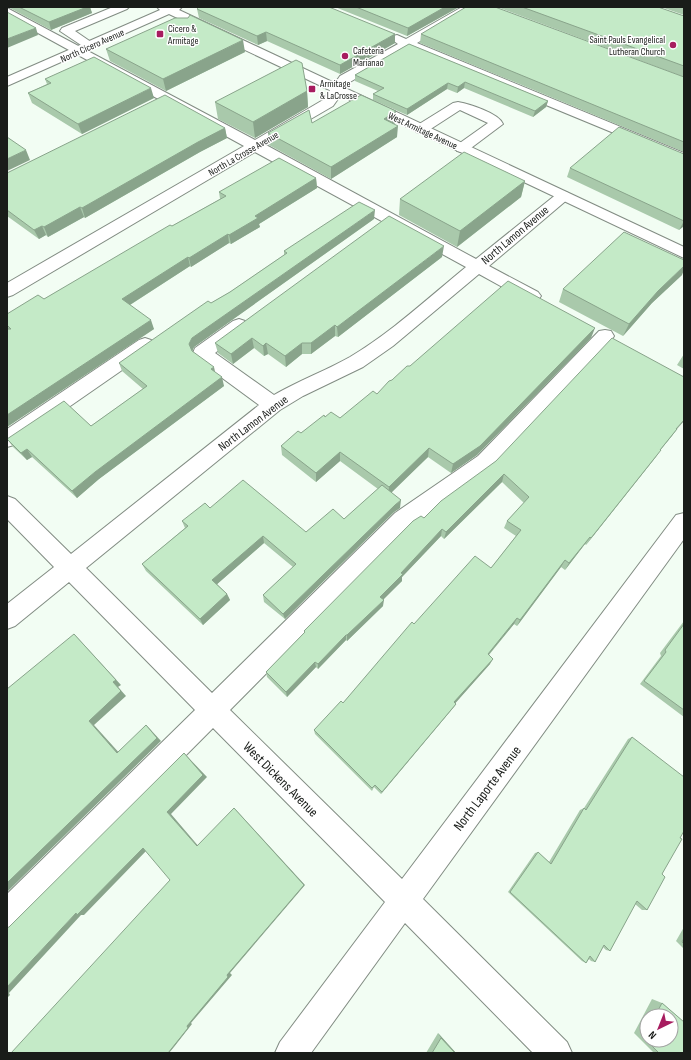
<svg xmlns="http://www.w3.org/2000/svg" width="691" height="1060" font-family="'Sofia Sans Condensed',sans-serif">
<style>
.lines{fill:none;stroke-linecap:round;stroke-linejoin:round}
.minor-casing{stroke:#828c83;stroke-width:2}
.major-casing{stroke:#828c83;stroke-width:2}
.minor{fill:#fff;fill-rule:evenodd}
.major{fill:#fff;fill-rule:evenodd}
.wall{fill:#a9c9ab;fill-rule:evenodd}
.shaded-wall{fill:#89a48b}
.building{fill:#c4eac7;stroke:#89a48b}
.poi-dot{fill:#a71c5f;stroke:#fff;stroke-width:1.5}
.labels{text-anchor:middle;stroke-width:3;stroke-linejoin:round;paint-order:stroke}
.far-poi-label{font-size:10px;fill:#191c19;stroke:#fff;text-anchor:start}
.far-street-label{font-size:10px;fill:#191c19;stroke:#fff}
.street-label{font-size:12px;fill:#191c19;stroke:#fff}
.near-street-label{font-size:14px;fill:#191c19;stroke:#fff}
</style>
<rect width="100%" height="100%" fill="#f2fdf3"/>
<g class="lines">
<g class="minor-casing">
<path id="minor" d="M113 7H129L127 9 75 31 91 42 89 45H81L60 31 62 28Z
M462 7H476L474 9 417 43 684 153V162L408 48 350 82 333 106 266 145 476 259 558 193 563 191 568 193 571 196 568 199 489 266 538 292 541 296 538 300 532 302 526 300 479 274 393 346 363 367 303 396 280 410 86 568 212 693 395 513 478 456 599 331 605 330 611 331 614 336 611 341 492 468 411 527 230 710 402 879 676 515 684 513V539L423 899 567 1042 572 1053H533L405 923 311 1053H275L280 1042 385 902 213 728 17 925 7 930V894L195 710 69 582 15 626 7 629V604L54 567 7 519V496L15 499 71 554 259 405 195 358 193 353 195 348 233 321 239 319 245 321 248 325 245 329 215 353 274 395C298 381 325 371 350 357 392 332 428 298 466 267L255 152 13 295 7 297V283L244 146 7 16V8L255 140 323 100 340 76 398 44 391 39 393 36 397 35 406 39Z
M458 102C469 104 499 113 503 124L467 151 462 152 457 151 455 148 457 145 488 123 460 110 426 132 421 133 416 132 414 129 416 126 453 103Z
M145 338 151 340 154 345 151 350 14 445 7 447V429L139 340Z"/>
</g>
<g class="major-casing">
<path id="major" d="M157 7H182L179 10 684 247V258L169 14 7 86V77L160 10Z"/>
</g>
<use href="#minor" class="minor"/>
<use href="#major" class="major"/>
</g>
<path class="wall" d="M8 7H90L92 13 51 30Z
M335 7H459L407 36Z
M497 7H658L684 16V77Z
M661 7H684V15Z
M197 9 395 43 340 74 267 41 258 45 199 18Z
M421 34 684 77V152L420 43Z
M409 44 548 101 546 107 533 117 464 88 457 93 447 89 407 115 373 100V94L378 91 355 81V75Z
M106 49 245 52 166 91 110 61Z
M45 79 154 98 82 134 32 103 28 93 47 84Z
M307 91 308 107 255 138 218 119 215 102Z
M396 111 395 123 394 124 397 137 331 179 269 145 268 133 312 123Z
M225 128 227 138 200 152 85 218 84 217 48 237 46 235 39 239 7 216V173Z
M683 153 684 154V226L679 230 567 177 570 168Z
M316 178 317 188 259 224 260 227 231 244 229 243 191 267 190 266 130 305 154 329 7 427V314L44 299 172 226 220 199 219 192Z
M525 181 521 197 457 247 399 215 400 199Z
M374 219 194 347 192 351 216 373 224 386 99 479 77 498 32 457 27 460 13 447 7 439 91 426 143 389 122 371 119 363 211 303 230 292 284 255V251Z
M442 257 338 337 335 336 311 354H302L286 367 268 354 264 356 254 348 233 364 218 353 215 343Z
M682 275 652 303 623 336 559 302 563 289Z
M591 338 477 455 451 473 428 457 391 492 400 508 394 512 285 619 264 602 263 595 293 567 264 543 217 584 227 594 230 600 203 625 146 571 142 564 185 528 182 521 210 508 306 532 344 519 378 489 340 461 316 482 282 455 281 446 325 417 340 418 377 394 392 380 410 366Z
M684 354V369L677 365Z
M677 429 671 437 660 450 655 458 586 545 585 544 565 570 561 567 517 626 514 624 489 655 490 664 455 703 456 704 453 708 381 794 374 787 372 791 315 734 314 730 343 703 414 624 491 568 516 536 504 528 507 521 524 503 502 482 444 539 441 536 402 577V581L383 599V606L347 641 346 640 318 669 316 667 287 697 267 677 266 672 304 633V631L424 518 496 461Z
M684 621V717L640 684 661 656 660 653Z
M632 737 680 838 662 874 647 910H642L635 904 610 951 606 950 603 947 595 962 591 961 589 959 586 963 582 961 508 892 535 853 538 852 549 862 580 810 584 808 628 739Z
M684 927V949L676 941Z
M652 999 662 1003 684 1022V1053H654L634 1033ZM647 1016H671V1040H647Z
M438 1033 456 1053H426Z"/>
<path class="shaded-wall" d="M87 7H90L92 13 51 30 49 22Z
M445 7H459L407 36 408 28Z
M36 28 38 35 7 48V39Z
M266 32 267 41 258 45 257 36Z
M395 34V43L340 74V65Z
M243 40 245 52 166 91 163 79Z
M465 82 464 88 457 93 458 87Z
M448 83 447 89 407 115V109Z
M151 88 154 98 82 134 78 124Z
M307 91 308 107 255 138 253 122Z
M548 101 546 107 533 117 535 111Z
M396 111 395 123 384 131V119Z
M398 126 397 137 331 179V167Z
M225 128 227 138 200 152 85 218 82 208 198 142Z
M26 150 30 160 7 171V159Z
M316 178 317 188 259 224 260 227 231 244 229 235 255 216Z
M525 181 521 197 457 247 460 231Z
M80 207 84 217 48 237 44 227Z
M375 210 374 219 194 347 192 352 189 344 192 338Z
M684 221V226L679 230Z
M42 226 46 235 39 239 34 230Z
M228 234 229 243 191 267 189 258Z
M444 246 442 257 338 337 337 327Z
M188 257 190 266 125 308 122 299Z
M684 266V270L682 275 652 303 623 336 629 324 658 291Z
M151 320 154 329 7 427V415Z
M335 325V336L311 354V343Z
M595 328 591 338 477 455 451 473 453 464Z
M252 338 254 348 233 364 231 354Z
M266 343 268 354 264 356 263 346Z
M302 343V354L286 367 285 356Z
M214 367 216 376 211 369Z
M222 377 224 386 99 479 77 498 72 491 95 472Z
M684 420V421L670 437 676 429Z
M677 429 671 437 654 458 660 450Z
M429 448 428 457 388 496 389 487Z
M27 449 32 457 27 460 21 453Z
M661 450 655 458 586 545 591 538Z
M340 452V461L316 482V473Z
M504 474 502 482 444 539 446 532Z
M401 500 400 508 394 512 285 619 283 614 395 505Z
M442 529 441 536 402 577V581L380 603V597L401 573Z
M263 536 264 543 215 586 212 580Z
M590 537 585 544 565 570 569 563Z
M565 560 561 567 517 626 520 620Z
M227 594 230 600 203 625 200 619Z
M384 600 383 606 347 641V635Z
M517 618 514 624 485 659 488 654Z
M74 634 121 685 118 687 126 696 94 725 122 756 117 753 89 721Z
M346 635V640L318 669V664Z
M493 659 490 664 452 707 454 702Z
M315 662 316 667 287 697 286 692Z
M456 704 453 708 381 794 382 792Z
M146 725 150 729 161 741 7 892V883Z
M184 753 207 777 171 814 200 848 197 846 167 812Z
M234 808 236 810 305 885 230 973 232 975 191 1023 192 1024 174 1047 169 1053H168L187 1026 227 975Z
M143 848 148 849 84 915H81L9 993 10 995 7 998V987L76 913Z
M438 1033 456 1053H455L441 1038Z"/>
<path class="building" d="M19 7H87L49 22Z
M199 7H329L395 34 340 65 266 32 257 36 197 9Z
M356 7H445L408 28Z
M466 7H495L684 77V142L421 34Z
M522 7H658L684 16V66Z
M7 12 36 28 7 39Z
M190 15 243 40 163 79 106 49 175 18H188Z
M409 44 548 101 535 111 465 82 458 87 448 83 407 109 373 94 384 88 355 75Z
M94 57 151 88 78 124 28 93 51 83 45 79Z
M296 60 302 63 307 91 253 122 215 102Z
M165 95 225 128 198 142 82 208 80 207 44 227 42 226 34 230 7 210V173Z
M361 95 396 111 384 119 398 126 331 167 268 133 309 110 312 123Z
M619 127 684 154V221L570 168Z
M7 137 26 150 7 159Z
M464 152 525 181 460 231 400 199Z
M279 158 316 178 255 216 258 218 229 235 228 234 189 258 188 257 122 299 151 320 7 415V329H11L7 325V314L38 295 44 299 170 225 172 226 226 196 219 192Z
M359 202 375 210 192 338 189 344 192 351 214 367 211 369 222 377 95 472 72 491 27 449 21 453 7 439 64 401 91 426 147 386 119 363 185 317 208 301 211 303 230 292 287 253 284 251Z
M389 216 444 246 337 327 335 325 311 343H302L285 356 266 343 263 346 252 338 231 354 215 343Z
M624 232 684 260V266L658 291 629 324 563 289Z
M508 281 595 328 480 446 453 464 429 448 389 487 340 452 316 473 281 446 298 431 301 433 324 415 325 417 331 412 340 418 373 391 377 394 389 381 392 380 407 366H410Z
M612 338 684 377V420L676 429H677L660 450H661L591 538 590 537 569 563 565 560 520 620 517 618 488 654 493 659 454 702 456 704 382 792 375 785 372 788 314 730 341 701 343 703 412 622 414 624 475 556 491 568 521 530 507 521 529 497 504 474 446 532 442 529 401 573 403 574 380 597 384 600 347 635H346L318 664 315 662 286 692 266 672 305 632 304 631 413 521 421 516 424 518 441 501 496 461Z
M243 480 306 532 333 509 344 519 382 485 401 500 395 505 283 614 263 595 296 564 263 536 212 580 227 594 200 619 142 564 188 526 182 521 205 503 210 508Z
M684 624V710L644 681 666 652 665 650Z
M74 634 116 680 113 682 121 691 89 721 117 753 146 725 157 738 7 883V689Z
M632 737 684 777V831L680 838 682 839 662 874 665 877 647 910 637 901 610 951 604 945 595 962 590 956 586 963 510 892 538 852 551 864 584 808 586 810Z
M184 753 203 775 167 812 197 846 234 808 304 885 227 975 228 977 187 1026 188 1028 168 1053H11L170 880 143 848 77 915 76 913 7 987V928L9 927Z
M684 938V944L682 942Z
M662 1003 684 1022V1053H659L644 1038 647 1033V1040H671V1016H655Z
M441 1038 455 1053H432Z"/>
<g class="poi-dot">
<rect x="156" y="30" width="8" height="8" rx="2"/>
<circle cx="673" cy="45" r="4"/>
<circle cx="345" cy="56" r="4"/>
<rect x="308" y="85" width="8" height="8" rx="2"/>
</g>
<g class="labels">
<g class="far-poi-label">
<text x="168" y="32">Cicero &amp;<tspan x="168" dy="12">Armitage</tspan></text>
<text x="665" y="43" text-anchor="end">Saint Pauls Evangelical<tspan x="665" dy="12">Lutheran Church</tspan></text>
<text x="353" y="54">Cafeteria<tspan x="353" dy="12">Marianao</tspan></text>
<text x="320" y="87">Armitage<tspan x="320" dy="12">&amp; LaCrosse</tspan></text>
</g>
<g class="far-street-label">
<text transform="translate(92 45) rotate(-24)" y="4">North Cicero Avenue</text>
<text transform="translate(423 130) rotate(25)" y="4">West Armitage Avenue</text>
<text transform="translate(243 153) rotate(-30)" y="4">North La Crosse Avenue</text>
</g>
<g class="street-label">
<text transform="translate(515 235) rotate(-40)" y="4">North Lamon Avenue</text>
<text transform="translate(253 423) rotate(-37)" y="4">North Lamon Avenue</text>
</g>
<g class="near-street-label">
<text transform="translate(281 779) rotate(45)" y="5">West Dickens Avenue</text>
<text transform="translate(487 788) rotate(-53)" y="5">North Laporte Avenue</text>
</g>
</g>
<rect width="691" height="1060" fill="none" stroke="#191c19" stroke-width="16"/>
<g transform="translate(659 1028) rotate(223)"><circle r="19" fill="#ffffff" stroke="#a3a4a3"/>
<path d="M0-3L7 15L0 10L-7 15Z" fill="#a71c5f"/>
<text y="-6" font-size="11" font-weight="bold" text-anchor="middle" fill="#191c19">N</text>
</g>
</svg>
